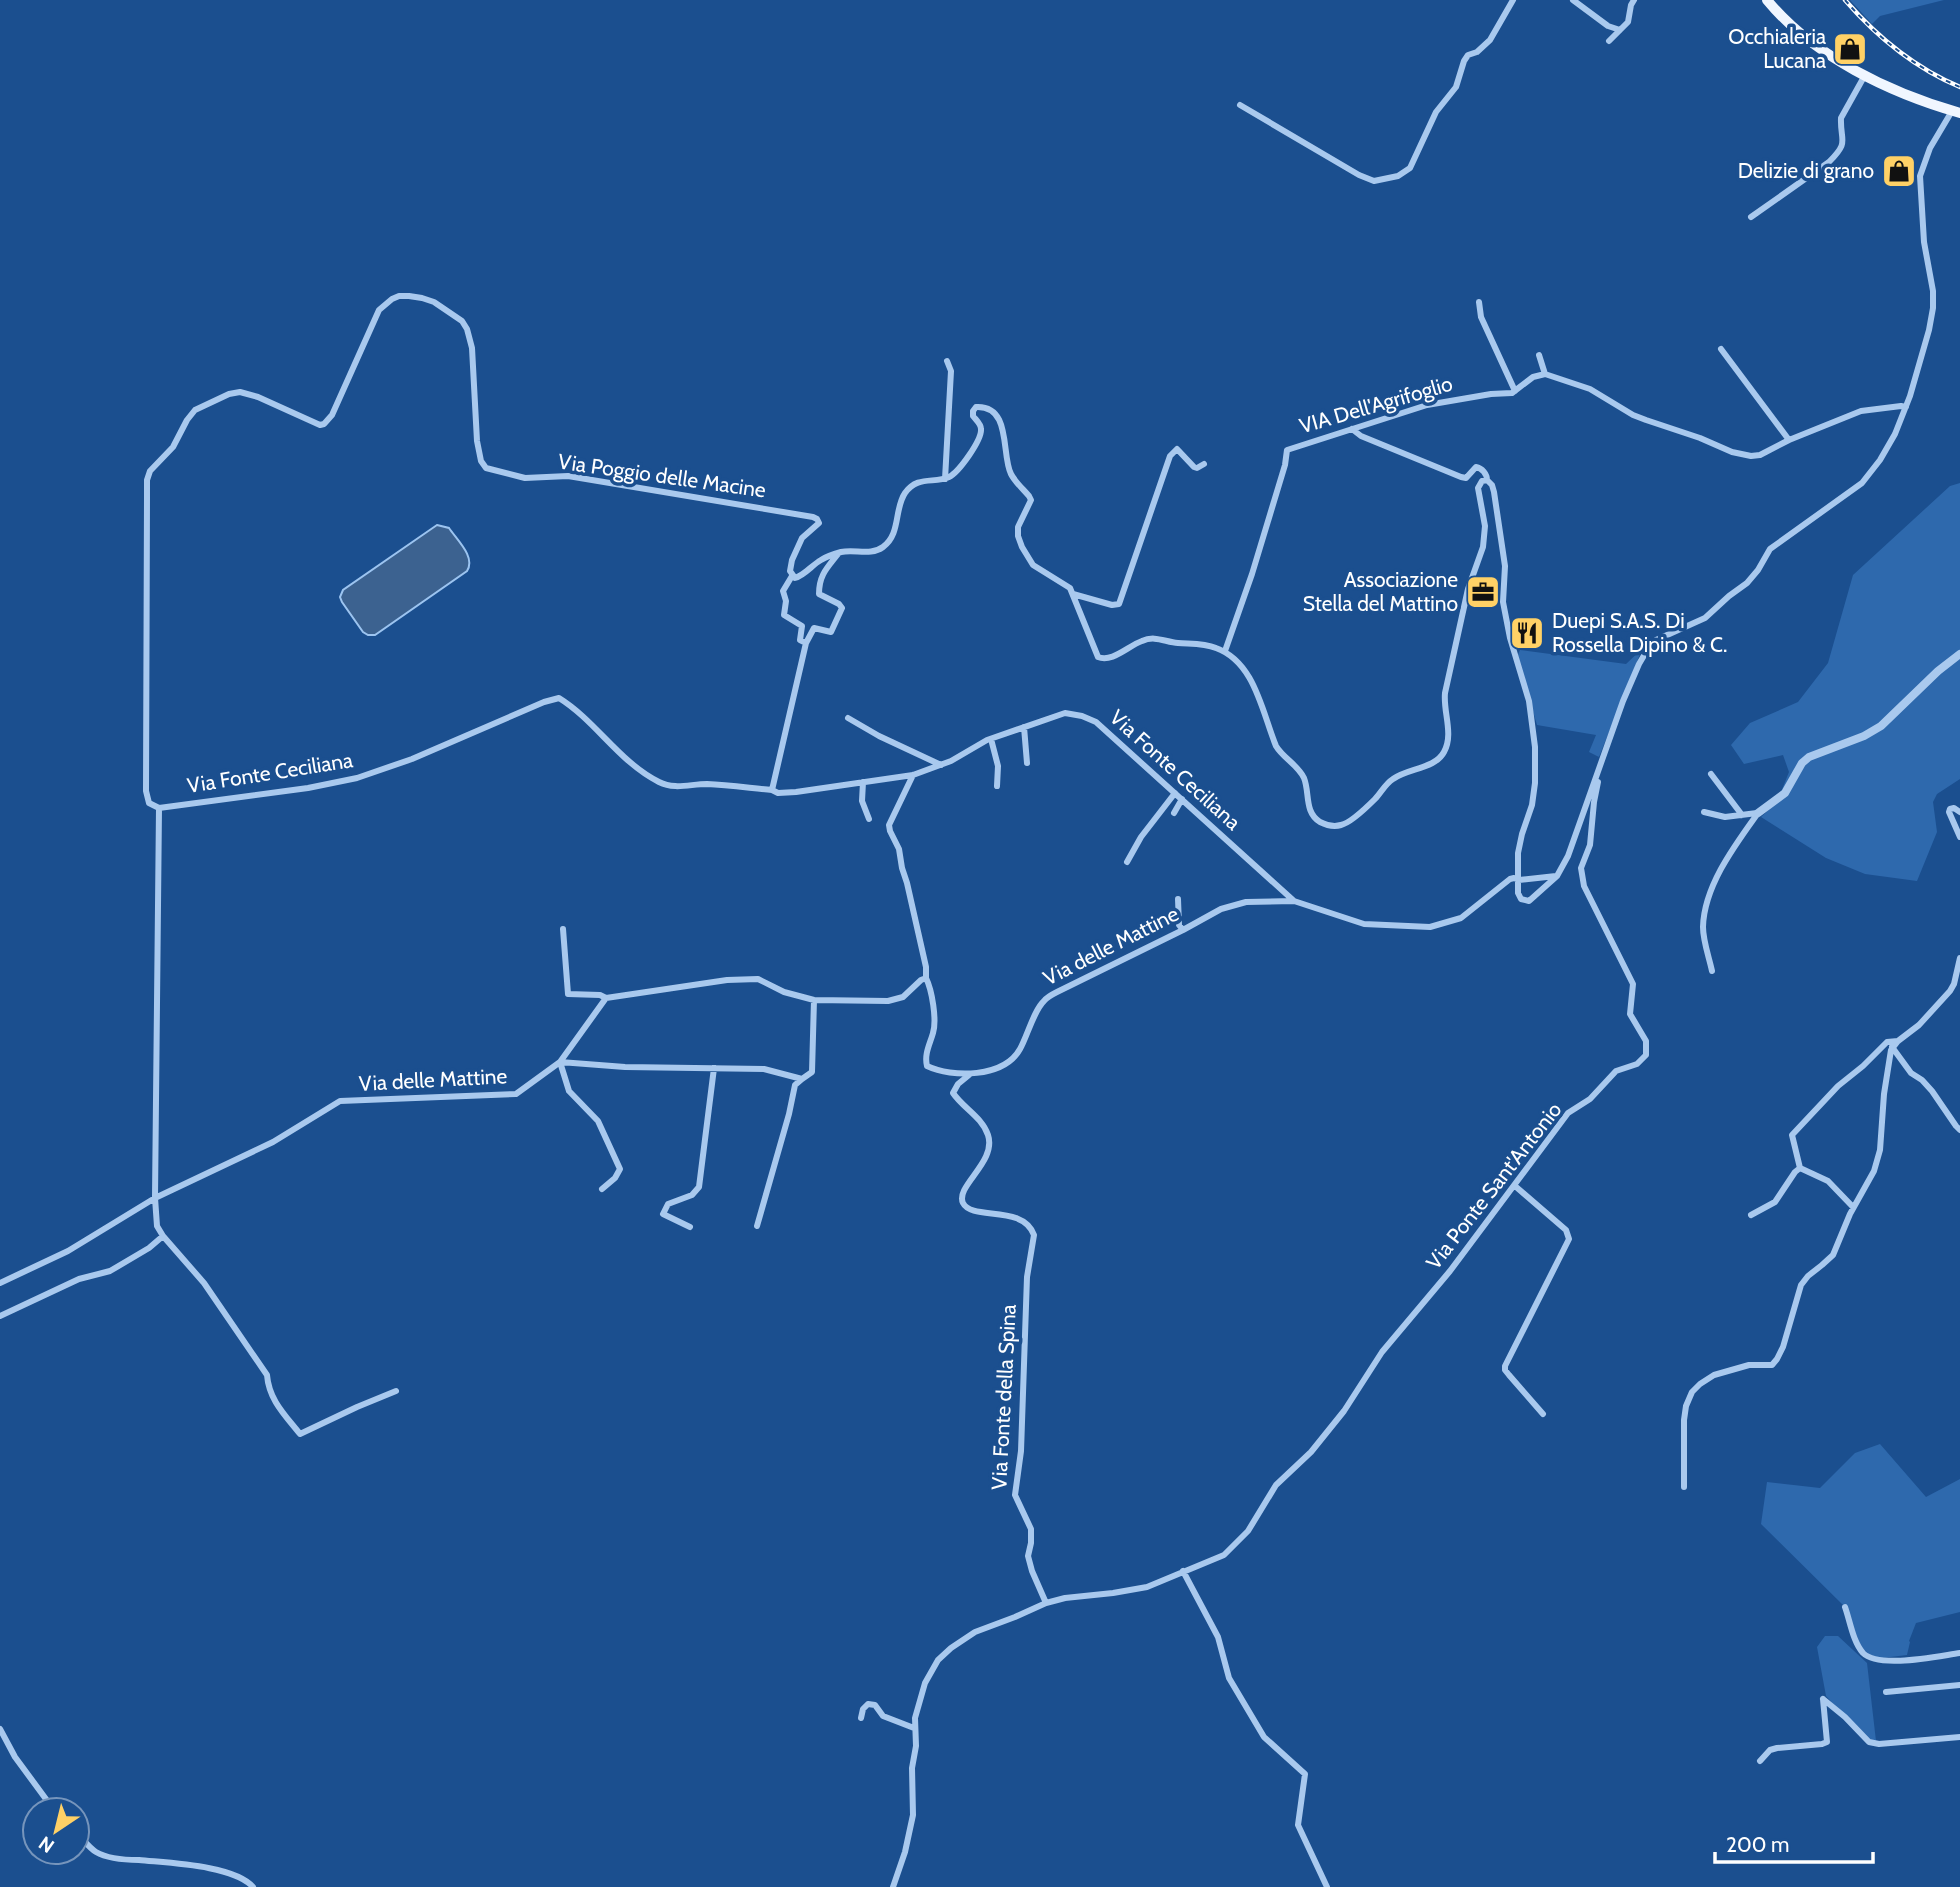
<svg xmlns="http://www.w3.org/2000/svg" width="1960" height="1887" font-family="Cabin,sans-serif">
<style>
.green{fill:#2e69ad}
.water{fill:#3c6290;stroke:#9cc4f0;stroke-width:2}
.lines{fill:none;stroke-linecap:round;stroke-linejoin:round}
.minor{stroke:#a9c9ee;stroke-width:6}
.tertiary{stroke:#a9c9ee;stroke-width:8}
.primary{stroke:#f0f6ff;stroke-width:10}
.rail-casing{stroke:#fff;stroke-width:4.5}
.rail{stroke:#1b4f8f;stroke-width:2;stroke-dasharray:5;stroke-linecap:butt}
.labels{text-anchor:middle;stroke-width:7;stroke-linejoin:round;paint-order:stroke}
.poi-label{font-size:21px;fill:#fff;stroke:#1b4f8f;text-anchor:end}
.street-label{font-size:21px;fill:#fff;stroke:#1b4f8f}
</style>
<rect width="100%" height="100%" fill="#1b4f8f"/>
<path class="green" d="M1850 0H1944L1880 16 1872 24Z
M1960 483V779L1937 794 1933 802 1937 832 1917 881 1865 874 1826 858 1761 817 1777 802 1789 772 1783 755 1744 764 1731 745 1750 723 1798 702 1828 663 1853 575 1950 486Z
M1642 649 1599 757 1589 752 1596 735 1537 725 1517 657 1520 650 1626 664Z
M1880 1444 1926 1497 1960 1479V1612L1916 1623 1909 1641 1910 1642 1907 1655 1874 1659 1864 1654 1845 1607 1761 1524 1767 1482 1820 1488 1855 1453Z
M1825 1636H1838L1867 1663 1876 1741 1866 1740 1826 1696 1817 1647Z"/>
<path class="water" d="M437 525 449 528C457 540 476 557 467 571L375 635H368L363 632 342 602 340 597 343 590Z"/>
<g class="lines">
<path class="minor" d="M1573 0 1608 26 1620 30
M1609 41 1628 22 1631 5 1634 0
M1240 105 1359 175 1374 181 1398 176 1410 168 1436 112 1456 87 1464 61 1468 55 1477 52 1490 40 1513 0
M1751 217 1829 162C1850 141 1840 142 1841 118L1865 75
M1479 302 1481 317 1515 391
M1721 349 1789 440
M1539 355 1545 374
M1352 429 1361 436 1461 477 1466 478 1476 467C1482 468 1487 474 1487 480
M945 479 951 371 947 361
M792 576 783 591 786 601 784 615 802 626 800 640 806 643 814 628 831 632 842 608 839 604 819 594C819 575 827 568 838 554
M1073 594 1112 605 1119 604 1170 456 1177 449 1194 467 1197 468 1204 464
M1225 651 1252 574 1285 465 1287 450 1427 405 1491 394 1512 393 1533 377 1545 374 1590 389 1633 415 1646 420 1700 438 1732 452 1751 456 1760 455 1789 440 1861 411 1901 406 1906 407
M848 718 879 736 941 765
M1024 727 1027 763
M991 739 998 766 997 786
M1711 774 1742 815
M913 775 889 825 890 831 899 849 902 868 907 883 926 967V978
M863 782 862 801 869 819
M772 790 806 643
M159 808 149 803 146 791 147 497V480L150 471 173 447 187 420 195 410 229 394 240 392 258 397 320 425 324 424 332 415 379 310 392 299 399 296H409L422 298 434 302 462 321 467 329 472 348 477 441 481 461 486 468 525 478 568 476 813 517 817 519 819 523 802 538 792 560 790 571 795 578C805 575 812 565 821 560 827 556 834 554 841 552 855 549 871 556 883 547 901 534 894 509 905 493 918 475 934 484 949 477 959 472 982 440 981 429 981 424 976 420 973 416V411L976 407C1012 405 1001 455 1011 474 1015 482 1023 489 1029 496L1031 500 1018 527V536L1022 547 1033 565 1070 588 1098 657C1112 663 1128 646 1142 641 1155 635 1165 642 1178 643 1191 644 1204 643 1216 648 1255 662 1262 712 1276 746 1283 758 1298 765 1304 778 1310 793 1304 812 1320 822 1326 825 1334 827 1341 825 1350 823 1368 806 1375 799 1381 793 1385 784 1393 779 1408 768 1435 769 1444 752 1454 734 1443 712 1445 693L1468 589 1483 547 1485 526 1478 488 1482 481 1487 480 1492 485 1494 492 1505 566 1503 602 1510 638 1529 701 1535 747V783L1532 805 1522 834 1518 853V893L1521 899 1529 901 1557 876 1568 856 1623 701 1639 664 1649 647 1656 640 1705 618 1729 596 1747 583 1758 570 1770 549 1862 483 1880 460 1895 434 1910 396 1929 330 1933 308V291L1924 242 1920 176 1930 148 1952 111
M159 808 308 788 357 778 412 759 544 702 559 698C596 721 619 762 659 782 675 790 690 784 707 784 729 785 750 788 772 790L778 793 796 792 913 775 951 761 987 740 1065 713 1082 716 1096 722 1294 901
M159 808 155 1198 157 1226 163 1236 204 1283 267 1375C269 1400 285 1415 300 1434L357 1407 396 1391
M1704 812 1725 817 1757 813
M1960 812 1954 808 1950 809 1949 812 1960 837
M1174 813 1182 799
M1127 862 1141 837 1175 793
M1178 899 1179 925 1183 930
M563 929 568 994 600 995 606 998
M1712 971C1709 957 1703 941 1703 927 1704 886 1735 845 1758 813
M1892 1047 1911 1073 1922 1080 1932 1091 1956 1126 1960 1130
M969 1075 958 1084 953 1093C963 1108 982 1117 988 1135 997 1162 955 1186 963 1203 972 1221 1023 1204 1034 1235L1027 1277 1021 1451 1015 1495 1031 1529V1543L1028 1556 1032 1571 1046 1603
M1515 1186 1566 1230 1569 1239 1566 1245 1505 1366V1370L1509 1375 1543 1414
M602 1189 615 1178 620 1169 598 1121 569 1091 560 1062 625 1067 764 1069 802 1079 812 1072 814 1000
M1853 1207 1828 1181 1800 1168 1792 1135 1838 1086 1863 1066 1887 1042 1898 1041
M1751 1215 1775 1202 1795 1172 1800 1168
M757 1226 789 1114 795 1085 802 1079
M690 1227 663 1214 668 1204 692 1195 699 1187 714 1068
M0 1283 68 1251 155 1198 273 1142 340 1101 516 1094 560 1062 606 998 727 980 758 979 784 992 814 1000 888 1001 903 997 921 980 926 978C932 990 937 1020 933 1033 930 1044 924 1054 927 1066 952 1078 1004 1078 1020 1049 1027 1037 1034 1010 1044 1001 1047 997 1053 994 1057 992L1183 930 1221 909 1246 902 1294 901 1364 924 1430 927 1461 918 1510 879 1514 878 1519 880 1556 876
M0 1316 79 1279 110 1271 149 1248 163 1236
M1684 1487V1420L1686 1406 1692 1392 1700 1384 1714 1375 1749 1365H1772L1777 1359 1783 1347 1801 1285 1808 1276 1822 1265 1833 1255 1850 1214 1874 1171 1880 1150 1884 1094 1891 1050 1898 1041 1919 1025 1950 991 1954 984 1960 958
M1183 1571 1218 1637 1229 1678 1264 1737 1305 1774 1298 1825 1327 1887
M1845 1607C1850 1621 1853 1642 1863 1653 1879 1669 1938 1656 1960 1653
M1886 1692 1960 1685
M1823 1699 1845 1717 1869 1742 1879 1744 1960 1737
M861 1718 863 1709 868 1704 875 1705 883 1716 914 1728
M0 1729 15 1757 54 1810
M1760 1761 1770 1750 1777 1748 1822 1744 1827 1742 1823 1699
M77 1833C83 1839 89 1848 96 1852 108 1859 126 1860 139 1860 167 1863 234 1865 253 1887
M893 1887 905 1852 913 1815 912 1768 916 1746 915 1718 925 1683 938 1660 951 1648 975 1632 1015 1617 1046 1603 1065 1598 1113 1593 1147 1587 1224 1555 1248 1531 1276 1485 1311 1452 1344 1411 1382 1352 1450 1271 1568 1113 1590 1099 1616 1071 1637 1064 1646 1055V1041L1630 1014 1633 984 1584 886 1581 868 1590 845 1594 802 1598 782"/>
<path class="tertiary" d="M1758 813 1785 793 1802 763 1809 757 1864 736 1881 726 1938 671 1960 654"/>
<path class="primary" d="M1767 0C1814 57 1890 93 1960 113"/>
<g class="rail-casing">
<path id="rail" d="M1845 0C1877 37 1915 68 1960 87"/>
</g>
<use href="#rail" class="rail"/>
</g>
<defs>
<g id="shop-square" transform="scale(1.75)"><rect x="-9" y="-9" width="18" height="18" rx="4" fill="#ffd166" stroke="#1b4f8f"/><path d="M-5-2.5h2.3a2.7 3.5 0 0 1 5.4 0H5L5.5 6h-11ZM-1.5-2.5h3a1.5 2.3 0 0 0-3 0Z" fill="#111"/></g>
<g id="office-square" transform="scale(1.75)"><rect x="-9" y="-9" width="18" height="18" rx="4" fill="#ffd166" stroke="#1b4f8f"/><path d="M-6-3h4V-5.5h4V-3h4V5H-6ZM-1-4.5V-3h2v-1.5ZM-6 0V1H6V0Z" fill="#111"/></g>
<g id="restaurant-square" transform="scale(1.75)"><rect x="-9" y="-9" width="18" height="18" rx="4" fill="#ffd166" stroke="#1b4f8f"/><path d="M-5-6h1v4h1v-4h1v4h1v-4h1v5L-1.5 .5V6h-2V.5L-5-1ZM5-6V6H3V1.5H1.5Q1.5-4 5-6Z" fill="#111"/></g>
</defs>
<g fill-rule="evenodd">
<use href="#shop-square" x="1850" y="49"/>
<use href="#shop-square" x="1899" y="171"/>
<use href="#office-square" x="1483" y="592"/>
<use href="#restaurant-square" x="1527" y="633"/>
</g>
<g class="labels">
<g class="poi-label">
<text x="1826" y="44">Occhialeria<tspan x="1826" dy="24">Lucana</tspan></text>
<text x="1874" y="178">Delizie di grano</text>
<text x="1458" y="587">Associazione<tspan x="1458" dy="24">Stella del Mattino</tspan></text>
<text x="1552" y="628" text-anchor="start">Duepi S.A.S. Di<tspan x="1552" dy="24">Rossella Dipino &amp; C.</tspan></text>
</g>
<g class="street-label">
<text transform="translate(1376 405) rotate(-16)" y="7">VIA Dell'Agrifoglio</text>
<text transform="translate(662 476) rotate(8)" y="7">Via Poggio delle Macine</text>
<text transform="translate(1175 770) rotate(42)" y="7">Via Fonte Ceciliana</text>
<text transform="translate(270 773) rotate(-9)" y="7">Via Fonte Ceciliana</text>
<text transform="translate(1111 946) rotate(-27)" y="7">Via delle Mattine</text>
<text transform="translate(433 1080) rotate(-3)" y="7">Via delle Mattine</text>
<text transform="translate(1494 1186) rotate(-52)" y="7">Via Ponte Sant'Antonio</text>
<text transform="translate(1004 1397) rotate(-87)" y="7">Via Fonte della Spina</text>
</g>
</g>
<g transform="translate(56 1831) rotate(215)"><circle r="33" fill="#1b4f8f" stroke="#7695bc" stroke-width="2"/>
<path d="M0-5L12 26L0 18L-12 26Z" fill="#ffd166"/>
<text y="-10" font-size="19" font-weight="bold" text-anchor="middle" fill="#ffffff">N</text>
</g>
<path d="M1715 1852v10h158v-10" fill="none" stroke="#ffffff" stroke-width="3.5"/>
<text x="1726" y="1852" font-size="21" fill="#ffffff" stroke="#1b4f8f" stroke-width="5" paint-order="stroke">200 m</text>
</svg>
